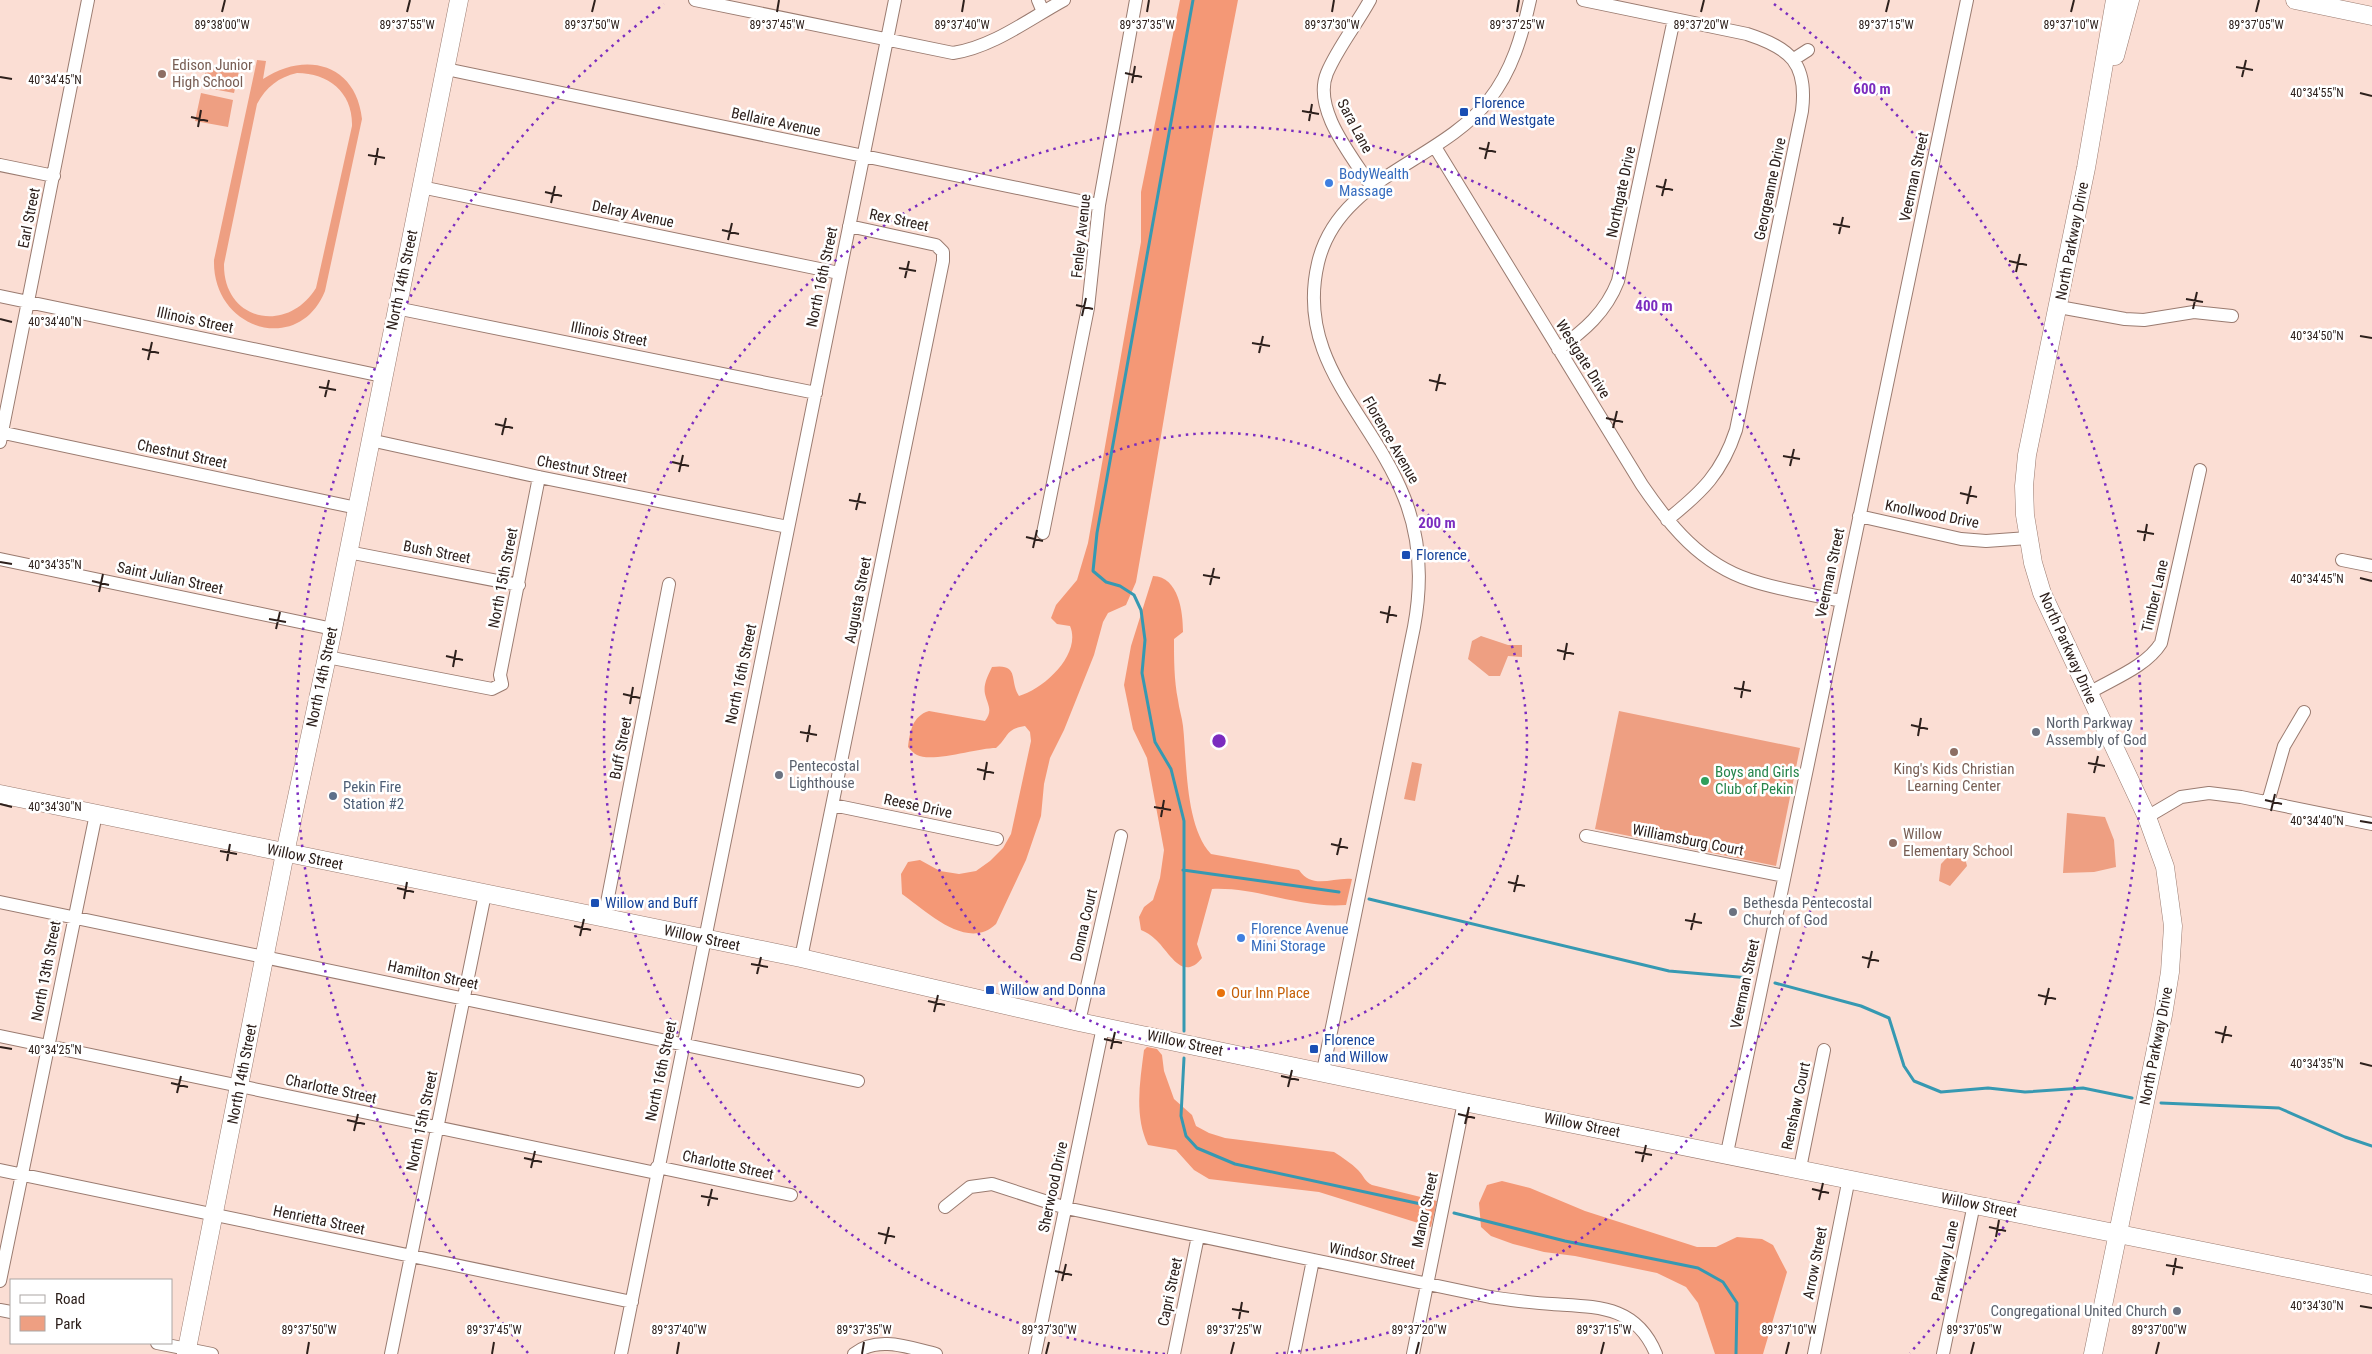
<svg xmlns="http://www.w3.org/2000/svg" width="2372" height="1354" font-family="'Roboto Condensed',sans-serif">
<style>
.green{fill:#ee9f82;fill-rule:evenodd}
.forest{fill:#f49876}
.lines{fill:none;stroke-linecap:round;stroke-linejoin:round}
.stream{stroke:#3699b2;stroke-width:3}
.street-casing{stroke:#9a7b70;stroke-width:14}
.secondary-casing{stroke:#9a7b70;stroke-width:19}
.street{stroke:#fff;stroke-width:12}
.secondary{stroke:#fff;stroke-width:18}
.ticks{fill:none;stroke:#2d201c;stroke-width:2}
.ring{fill:none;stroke:#7b2cbf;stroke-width:2.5;stroke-dasharray:2.5 5}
.education-dot{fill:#8d6e63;stroke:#fff;stroke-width:2}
.transit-dot{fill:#1a4fb4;stroke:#fff;stroke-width:2}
.shop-dot{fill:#3f7fe0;stroke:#fff;stroke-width:2}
.worship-dot{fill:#6b7280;stroke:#fff;stroke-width:2}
.leisure-dot{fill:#2e9e5b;stroke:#fff;stroke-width:2}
.service-dot{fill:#5c6f8a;stroke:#fff;stroke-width:2}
.food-dot{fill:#e8710a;stroke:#fff;stroke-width:2}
.labels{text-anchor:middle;stroke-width:5;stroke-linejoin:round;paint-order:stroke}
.education-label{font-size:15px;fill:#785e54;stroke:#fff;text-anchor:start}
.transit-label{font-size:15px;fill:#164399;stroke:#fff;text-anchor:start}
.street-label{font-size:15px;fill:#2d201c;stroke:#fff}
.shop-label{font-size:15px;fill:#366cbe;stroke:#fff;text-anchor:start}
.worship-label{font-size:15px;fill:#5b616d;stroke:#fff;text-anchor:start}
.leisure-label{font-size:15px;fill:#27864d;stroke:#fff;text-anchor:start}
.service-label{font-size:15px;fill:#4e5e75;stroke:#fff;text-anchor:start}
.food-label{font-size:15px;fill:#c56008;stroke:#fff;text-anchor:start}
.ticks-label{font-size:12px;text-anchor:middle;fill:#2d201c;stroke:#fff;stroke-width:5;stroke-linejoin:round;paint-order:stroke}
.centre{fill:#7b2cbf;stroke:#fff;stroke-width:2.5}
.ring-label{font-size:15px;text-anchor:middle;font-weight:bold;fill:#7b2cbf;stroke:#fff;stroke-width:5;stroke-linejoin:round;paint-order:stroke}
</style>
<rect width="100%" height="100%" fill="#fbded4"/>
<path class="green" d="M257 60 266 61 263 79C305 51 356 63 362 119L325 291C299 356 212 330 214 260ZM297 73C329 73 353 93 352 126L316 288C287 335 223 321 224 264L257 104C266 87 279 77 297 73Z
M207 65 239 71 234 93 202 87Z
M201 93 233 100 228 127 195 121Z
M1481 636 1508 645H1522V657L1508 656 1500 676H1489L1468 659 1472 641Z
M1619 711 1800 748 1776 866 1595 829Z
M1412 762 1422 764 1415 801 1404 799Z
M2067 813 2105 817 2114 840 2116 867 2094 872 2063 873Z
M1956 848 1963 850 1967 866 1950 886 1939 881 1941 864Z"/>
<path class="forest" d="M1180 0H1238C1200 193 1170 388 1136 582L1126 605 1108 613 1103 622 1094 655 1064 730 1050 758 1044 784 1041 816 1026 860 996 924C967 952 925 910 902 894L901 874 908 862 920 860 940 871 959 874 976 871 990 861 1003 848 1011 834 1031 741 1030 732 1025 726C1005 729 1009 737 996 748 977 748 932 763 917 755 914 754 911 750 908 747 910 732 912 716 929 711L985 721C993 710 988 706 985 694 983 684 988 676 992 667 1020 663 1009 680 1019 696 1044 689 1082 654 1070 626L1057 624 1051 618 1056 605 1077 580 1088 543 1141 242V192Z
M1153 576C1179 577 1183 612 1183 632L1174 639C1174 659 1174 680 1178 700 1179 709 1182 717 1183 726 1187 763 1185 826 1211 854L1299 870C1312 890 1333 877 1352 879L1346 905C1301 909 1258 887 1212 889L1197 944 1202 958C1182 983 1169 951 1155 939 1151 935 1146 932 1141 930L1139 917 1144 907 1153 900 1160 878 1164 850 1147 758 1133 729 1124 685 1131 646Z
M1147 1047 1157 1049 1162 1055 1164 1071 1174 1099 1192 1115 1196 1126 1209 1133 1225 1138 1334 1152C1343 1158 1351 1163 1358 1170 1364 1176 1364 1181 1372 1185L1437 1201 1431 1227 1319 1192 1209 1179 1194 1170 1176 1150 1148 1145C1134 1116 1140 1081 1144 1050Z
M1502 1181 1530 1188 1585 1211 1697 1247H1716L1737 1237 1762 1239 1773 1245 1787 1272 1763 1354H1715L1698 1303 1686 1287 1657 1273 1575 1256 1544 1252 1513 1244 1491 1236 1481 1227 1479 1203 1487 1185Z"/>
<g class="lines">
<path class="stream" d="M1183 870 1339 892
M1369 899 1669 971 1750 978
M1775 983 1861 1006 1889 1018 1904 1066 1914 1081 1941 1092 1988 1088 2025 1092 2083 1088 2132 1098
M1184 1031V821L1171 769 1155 742 1142 673 1145 640 1141 610 1134 595 1120 586 1106 582 1093 571 1097 533 1193 0
M1184 1058 1181 1116 1186 1136 1197 1148 1235 1164 1430 1206
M2161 1103 2279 1108 2345 1137 2372 1146
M1454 1213 1565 1241 1698 1268 1723 1282 1737 1303 1736 1354"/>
<g class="street-casing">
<path id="street" d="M695 0 953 53C993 47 1029 19 1064 0
M1038 0 1043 12
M1370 0C1357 24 1338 47 1327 73 1312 109 1352 156 1371 186
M1583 0 1747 34C1790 48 1808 63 1802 111L1736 430C1722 473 1702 492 1667 520
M1794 59 1808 50
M446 69 1099 205
M1435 147 1642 485C1670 526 1701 564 1750 580 1779 590 1811 594 1841 601
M0 165 54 176
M421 187 839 273
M0 296 382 376
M2059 307 2125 319 2144 320 2194 312 2232 316
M396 308 816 393
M1558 349C1584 331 1606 312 1618 281L1674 19
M0 432 357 508
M370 440 539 477 788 527
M0 442 88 0
M1859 516 1961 539 1986 541 2028 538
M1043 533 1088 308 1099 205 1136 0
M348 552 519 585
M0 559 333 629
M2342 560 2372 566
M327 657 492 689 502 684 500 675 539 477
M2089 693C2112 679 2146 667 2161 643L2200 470
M2268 802 2284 746 2304 712
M833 805 997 839
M2147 817 2181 797 2209 793 2241 797 2372 824
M1586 836 1784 876
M0 902 858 1081
M604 918 669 584
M801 958 943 261V252L936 245 849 226
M1079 1022 1121 836
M0 1036 656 1173
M1323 1071 1414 627C1422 584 1421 539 1404 497 1372 415 1295 361 1318 263 1338 177 1439 163 1489 100 1512 71 1522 36 1530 0
M1727 1153 1967 0
M657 1167 791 1195
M1800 1168 1824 1050
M0 1170 632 1302
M945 1207 970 1187 992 1184 1066 1208 1490 1297C1511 1300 1531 1303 1552 1304 1597 1307 1636 1305 1656 1354
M0 1281 96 814
M0 1310 11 1312
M157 1343 212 1354
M391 1354 485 894
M621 1354 895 0
M854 1354C878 1335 910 1348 936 1354
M1035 1354 1103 1027
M1174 1354 1198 1236
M1294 1354 1313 1260
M1413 1354 1464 1102
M1814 1354 1849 1178
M1943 1354 1974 1204"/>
</g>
<g class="secondary-casing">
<path id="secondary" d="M2295 0 2372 16
M2115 56 2130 0
M0 794 801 958 1079 1022 1464 1102 2372 1285
M186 1354 285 853 333 629 459 0
M2093 1354 2163 1015 2170 972 2173 926 2165 867 2147 817 2042 593 2033 563 2025 515 2024 486 2027 455 2086 168 2115 0"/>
</g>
<use href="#street" class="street"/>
<use href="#secondary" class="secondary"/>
</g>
<path class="ticks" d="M222 12 225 0M407 12 410 0M592 12 595 0M777 12 779 0M962 12 964 0M1147 12 1149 0M1332 12 1334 0M1517 12 1519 0M1701 12 1704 0M1886 12 1889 0M2071 12 2074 0M2256 12 2259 0M2236 67 2253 70M1125 73 1142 77M0 77 12 79M2242 77 2246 60M1132 83 1135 66M2360 93 2372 96M1302 111 1319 114M191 117 208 121M1309 121 1312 104M198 127 201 110M1479 148 1496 152M368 155 385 158M1485 159 1489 142M375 165 378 148M1656 186 1673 190M545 192 562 196M1662 196 1666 179M551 203 555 186M1833 224 1850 227M722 230 739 234M1839 234 1843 217M728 240 732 223M2009 261 2027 265M899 268 916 271M2016 272 2020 254M905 278 909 261M2186 299 2203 302M1076 305 1093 309M2193 309 2197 292M1082 316 1086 298M0 319 12 322M2360 336 2372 338M1252 343 1270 346M142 349 159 353M1259 353 1263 336M148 360 152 342M1429 380 1446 384M319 387 336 390M1436 391 1440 374M325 397 329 380M1606 418 1623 422M495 424 513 428M1613 428 1617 411M502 435 506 418M1783 456 1800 459M672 462 689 466M1790 466 1794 449M679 472 683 455M1960 493 1977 497M849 500 866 503M1967 504 1971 486M856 510 860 493M2137 531 2154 534M1026 537 1043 541M2144 541 2147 524M1033 548 1037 530M0 562 12 564M1203 575 1220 578M2360 578 2372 581M92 581 109 585M1210 585 1214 568M99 592 103 574M1380 612 1397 616M269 619 286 622M1387 623 1390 606M276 629 280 612M1557 650 1574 654M446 656 463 660M1564 660 1567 643M453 667 456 650M1734 688 1751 691M623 694 640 698M1741 698 1744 681M630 704 633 687M1911 725 1928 729M800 732 817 735M1918 736 1921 718M807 742 810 725M2088 763 2105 766M977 769 994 773M2094 773 2098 756M984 780 987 762M2265 800 2282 804M0 804 12 807M1154 807 1171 810M2271 811 2275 794M1161 817 1164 800M2360 821 2372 823M1331 844 1348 848M220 851 237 854M1337 855 1341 838M227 861 230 844M1508 882 1525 886M397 888 414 892M1514 892 1518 875M404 899 407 882M1685 920 1702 923M574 926 591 930M1691 930 1695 913M580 936 584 919M1862 957 1879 961M751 964 768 967M1868 968 1872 951M757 974 761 957M2038 995 2056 999M928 1001 945 1005M2045 1005 2049 988M934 1012 938 995M2215 1032 2232 1036M1104 1039 1122 1043M2222 1043 2226 1026M0 1047 12 1049M1111 1049 1115 1032M2360 1063 2372 1066M1281 1076 1299 1080M171 1083 188 1087M1288 1087 1292 1070M177 1093 181 1076M1458 1114 1475 1118M347 1120 365 1124M1465 1124 1469 1107M354 1131 358 1114M1635 1152 1652 1155M524 1158 542 1162M1642 1162 1646 1145M531 1168 535 1151M1812 1189 1829 1193M701 1196 718 1199M1819 1200 1823 1183M708 1206 712 1189M1989 1227 2006 1231M878 1233 895 1237M1996 1237 1999 1220M885 1244 889 1227M2166 1265 2183 1268M1055 1271 1072 1275M2173 1275 2176 1258M1062 1281 1066 1264M2360 1306 2372 1308M1232 1309 1249 1312M1239 1319 1242 1302M307 1354 309 1342M492 1354 494 1342M677 1354 679 1342M862 1354 864 1342M1046 1354 1049 1342M1231 1354 1234 1342M1416 1354 1419 1342M1601 1354 1604 1342M1786 1354 1789 1342M1971 1354 1974 1342M2156 1354 2159 1342"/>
<g class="ring">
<circle cx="1219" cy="741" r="308"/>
<path d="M1165 1354A615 615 0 1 1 1273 1354"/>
<path d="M528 1353A923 923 0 0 1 664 4M1774 4A923 923 0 0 1 1910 1353"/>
</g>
<g class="education-dot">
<circle cx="162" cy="74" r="5"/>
<circle cx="1954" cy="752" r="5"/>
<circle cx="1893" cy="843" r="5"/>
</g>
<g class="transit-dot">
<rect x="1459" y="107" width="10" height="10" rx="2.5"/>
<rect x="1401" y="550" width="10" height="10" rx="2.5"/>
<rect x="590" y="898" width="10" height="10" rx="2.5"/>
<rect x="985" y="985" width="10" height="10" rx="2.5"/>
<rect x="1309" y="1044" width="10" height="10" rx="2.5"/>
</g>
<g class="shop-dot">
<circle cx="1329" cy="183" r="5"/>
<circle cx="1241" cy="938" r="5"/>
</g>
<g class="worship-dot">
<circle cx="2036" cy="732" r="5"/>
<circle cx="779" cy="775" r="5"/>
<circle cx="1733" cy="912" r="5"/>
<circle cx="2177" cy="1311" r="5"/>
</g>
<circle class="leisure-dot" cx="1705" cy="781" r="5"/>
<circle class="service-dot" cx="333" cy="796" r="5"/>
<circle class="food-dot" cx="1221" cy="993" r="5"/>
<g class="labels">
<g class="education-label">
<text x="172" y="70">Edison Junior<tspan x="172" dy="17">High School</tspan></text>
<text x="1954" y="774" text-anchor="middle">King's Kids Christian<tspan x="1954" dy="17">Learning Center</tspan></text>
<text x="1903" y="839">Willow<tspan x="1903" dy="17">Elementary School</tspan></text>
</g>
<g class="transit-label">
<text x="1474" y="108">Florence<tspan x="1474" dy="17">and Westgate</tspan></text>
<text x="1416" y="560">Florence</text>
<text x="605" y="908">Willow and Buff</text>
<text x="1000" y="995">Willow and Donna</text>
<text x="1324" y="1045">Florence<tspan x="1324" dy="17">and Willow</tspan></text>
</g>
<g class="street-label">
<text transform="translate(776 122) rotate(12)" y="5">Bellaire Avenue</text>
<text transform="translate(1355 126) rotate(62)" y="5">Sara Lane</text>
<text transform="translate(1914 177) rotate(-78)" y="5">Veerman Street</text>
<text transform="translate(1770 189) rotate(-78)" y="5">Georgeanne Drive</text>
<text transform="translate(1621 192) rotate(-78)" y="5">Northgate Drive</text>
<text transform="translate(633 214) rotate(12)" y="5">Delray Avenue</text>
<text transform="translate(29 218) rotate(-79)" y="5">Earl Street</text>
<text transform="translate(899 220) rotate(12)" y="5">Rex Street</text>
<text transform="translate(1081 236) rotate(-84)" y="5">Fenley Avenue</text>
<text transform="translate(2072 241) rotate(-79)" y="5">North Parkway Drive</text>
<text transform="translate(822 277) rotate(-78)" y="5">North 16th Street</text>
<text transform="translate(402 280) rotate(-78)" y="5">North 14th Street</text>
<text transform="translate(195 320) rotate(12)" y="5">Illinois Street</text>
<text transform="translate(609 334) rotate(11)" y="5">Illinois Street</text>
<text transform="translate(1583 359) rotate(58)" y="5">Westgate Drive</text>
<text transform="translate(1391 440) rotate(60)" y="5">Florence Avenue</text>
<text transform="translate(182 454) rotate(12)" y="5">Chestnut Street</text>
<text transform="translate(582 469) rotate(11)" y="5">Chestnut Street</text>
<text transform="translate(1932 514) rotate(11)" y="5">Knollwood Drive</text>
<text transform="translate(437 552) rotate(11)" y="5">Bush Street</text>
<text transform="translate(1830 573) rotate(-78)" y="5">Veerman Street</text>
<text transform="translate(170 578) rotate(12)" y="5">Saint Julian Street</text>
<text transform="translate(503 578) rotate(-79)" y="5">North 15th Street</text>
<text transform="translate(2155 596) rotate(-77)" y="5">Timber Lane</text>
<text transform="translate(858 600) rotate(-79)" y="5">Augusta Street</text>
<text transform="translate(2068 648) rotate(66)" y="5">North Parkway Drive</text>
<text transform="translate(741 674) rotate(-78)" y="5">North 16th Street</text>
<text transform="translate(322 677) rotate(-78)" y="5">North 14th Street</text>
<text transform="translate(621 748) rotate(-79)" y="5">Buff Street</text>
<text transform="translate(918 806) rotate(12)" y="5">Reese Drive</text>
<text transform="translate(1688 840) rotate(11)" y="5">Williamsburg Court</text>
<text transform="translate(305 857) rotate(12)" y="5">Willow Street</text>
<text transform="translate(1084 925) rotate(-77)" y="5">Donna Court</text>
<text transform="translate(702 938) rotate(12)" y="5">Willow Street</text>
<text transform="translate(46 971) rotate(-79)" y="5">North 13th Street</text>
<text transform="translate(433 975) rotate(12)" y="5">Hamilton Street</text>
<text transform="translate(1745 984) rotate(-78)" y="5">Veerman Street</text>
<text transform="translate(1185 1043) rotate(12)" y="5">Willow Street</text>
<text transform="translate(2156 1046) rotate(-79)" y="5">North Parkway Drive</text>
<text transform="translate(661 1071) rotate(-78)" y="5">North 16th Street</text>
<text transform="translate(242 1074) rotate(-79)" y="5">North 14th Street</text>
<text transform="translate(331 1089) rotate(12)" y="5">Charlotte Street</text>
<text transform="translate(1796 1106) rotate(-78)" y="5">Renshaw Court</text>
<text transform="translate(422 1121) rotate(-78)" y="5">North 15th Street</text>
<text transform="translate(1582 1125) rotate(11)" y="5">Willow Street</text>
<text transform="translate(728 1165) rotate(12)" y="5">Charlotte Street</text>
<text transform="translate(1053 1187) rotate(-78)" y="5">Sherwood Drive</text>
<text transform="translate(1979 1205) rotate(11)" y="5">Willow Street</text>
<text transform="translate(1425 1210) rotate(-78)" y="5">Manor Street</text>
<text transform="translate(319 1220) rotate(12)" y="5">Henrietta Street</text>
<text transform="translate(1372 1256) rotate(11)" y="5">Windsor Street</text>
<text transform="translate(1945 1261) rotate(-78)" y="5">Parkway Lane</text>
<text transform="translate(1815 1263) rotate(-79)" y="5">Arrow Street</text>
<text transform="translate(1170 1292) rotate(-78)" y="5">Capri Street</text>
</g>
<g class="shop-label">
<text x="1339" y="179">BodyWealth<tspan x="1339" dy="17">Massage</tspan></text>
<text x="1251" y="934">Florence Avenue<tspan x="1251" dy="17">Mini Storage</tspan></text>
</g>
<g class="worship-label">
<text x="2046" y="728">North Parkway<tspan x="2046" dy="17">Assembly of God</tspan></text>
<text x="789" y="771">Pentecostal<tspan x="789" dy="17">Lighthouse</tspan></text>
<text x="1743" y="908">Bethesda Pentecostal<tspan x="1743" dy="17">Church of God</tspan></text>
<text x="2167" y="1316" text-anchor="end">Congregational United Church</text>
</g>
<g class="leisure-label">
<text x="1715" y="777">Boys and Girls<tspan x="1715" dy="17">Club of Pekin</tspan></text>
</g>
<g class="service-label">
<text x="343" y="792">Pekin Fire<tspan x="343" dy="17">Station #2</tspan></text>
</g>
<g class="food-label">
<text x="1231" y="998">Our Inn Place</text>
</g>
</g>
<g class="ticks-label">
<text x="222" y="29">89°38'00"W</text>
<text x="407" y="29">89°37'55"W</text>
<text x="592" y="29">89°37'50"W</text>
<text x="777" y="29">89°37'45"W</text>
<text x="962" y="29">89°37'40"W</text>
<text x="1147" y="29">89°37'35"W</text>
<text x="1332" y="29">89°37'30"W</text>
<text x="1517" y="29">89°37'25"W</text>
<text x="1701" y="29">89°37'20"W</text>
<text x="1886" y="29">89°37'15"W</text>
<text x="2071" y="29">89°37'10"W</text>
<text x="2256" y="29">89°37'05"W</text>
<text x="55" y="84">40°34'45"N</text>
<text x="2317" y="97">40°34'55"N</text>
<text x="55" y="326">40°34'40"N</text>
<text x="2317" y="340">40°34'50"N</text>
<text x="55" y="569">40°34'35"N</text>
<text x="2317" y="583">40°34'45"N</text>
<text x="55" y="811">40°34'30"N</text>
<text x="2317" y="825">40°34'40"N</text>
<text x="55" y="1054">40°34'25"N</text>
<text x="2317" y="1068">40°34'35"N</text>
<text x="2317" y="1310">40°34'30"N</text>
<text x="309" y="1334">89°37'50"W</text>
<text x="494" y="1334">89°37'45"W</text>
<text x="679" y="1334">89°37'40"W</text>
<text x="864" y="1334">89°37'35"W</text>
<text x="1049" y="1334">89°37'30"W</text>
<text x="1234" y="1334">89°37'25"W</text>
<text x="1419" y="1334">89°37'20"W</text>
<text x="1604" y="1334">89°37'15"W</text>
<text x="1789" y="1334">89°37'10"W</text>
<text x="1974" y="1334">89°37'05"W</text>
<text x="2159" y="1334">89°37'00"W</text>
</g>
<circle cx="1219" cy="741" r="8" class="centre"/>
<g class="ring-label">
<text x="1872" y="94">600 m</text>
<text x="1654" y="311">400 m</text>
<text x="1437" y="528">200 m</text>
</g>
<rect x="10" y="1279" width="162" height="65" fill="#ffffff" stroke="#aba6a4"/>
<rect x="20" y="1295" width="25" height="8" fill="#ffffff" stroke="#aba6a4"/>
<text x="55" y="1304" font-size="15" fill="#2d201c">Road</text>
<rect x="20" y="1316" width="25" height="15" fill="#ee9f82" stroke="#aba6a4"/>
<text x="55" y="1329" font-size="15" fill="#2d201c">Park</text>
</svg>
